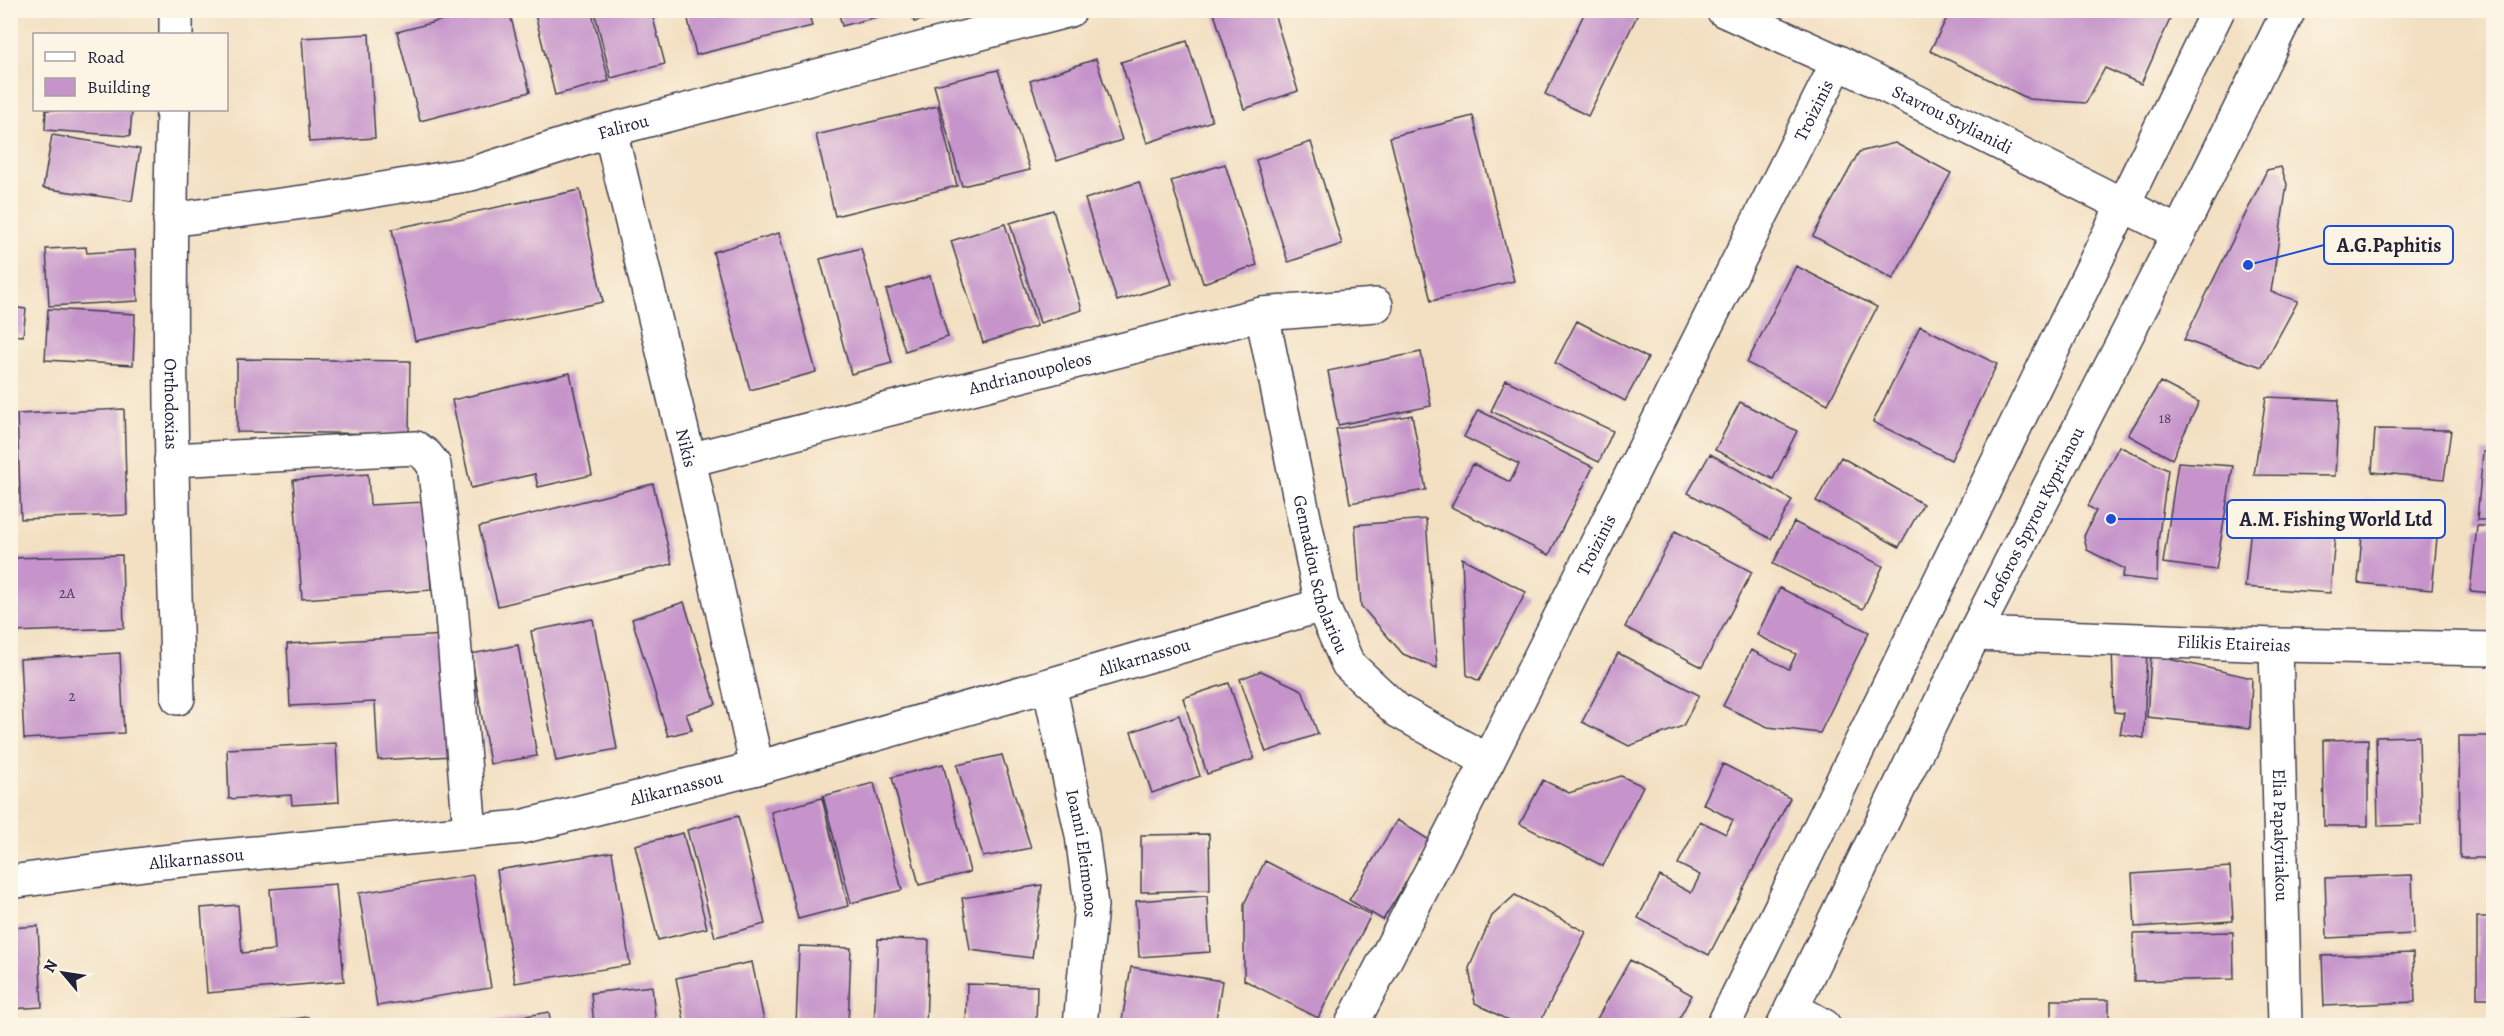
<svg xmlns="http://www.w3.org/2000/svg" width="2504" height="1036" font-family="Alegreya,serif">
<style>
.building{fill:#c694cb}
.lines{fill:none;stroke-linecap:round;stroke-linejoin:round}
.minor-casing{stroke:#413e4f;stroke-width:36}
.tertiary-casing{stroke:#413e4f;stroke-width:36}
.primary-casing{stroke:#413e4f;stroke-width:36}
.minor{stroke:#fff;stroke-width:33}
.tertiary{stroke:#fff;stroke-width:33}
.primary{stroke:#fff;stroke-width:33}
.labels{text-anchor:middle;stroke-width:4.5;stroke-linejoin:round;paint-order:stroke}
.number-label{font-size:15px;fill:#4b3e5f}
.street-label{font-size:18px;fill:#22223b;stroke:#fcf5e5}
.leader{fill:none;stroke:#1d4ed8;stroke-width:2}
.callout-dot{fill:#1d4ed8;stroke:#fcf5e5;stroke-width:2}
.callout{fill:#fcf5e5;stroke:#1d4ed8;stroke-width:2}
.callout-label{font-size:20px;text-anchor:middle;font-weight:bold;fill:#22223b}
</style>
<rect width="100%" height="100%" fill="#fcf5e5"/>
<filter id="ink" filterUnits="userSpaceOnUse"><feTurbulence type="fractalNoise" baseFrequency=".0167" numOctaves="2"/><feDisplacementMap in="SourceGraphic" scale="12" xChannelSelector="R" yChannelSelector="G"/><feConvolveMatrix kernelMatrix="1 2 1 2 8 2 1 2 1" color-interpolation-filters="sRGB"/></filter>
<filter id="wash" filterUnits="userSpaceOnUse"><feTurbulence type="fractalNoise" baseFrequency=".008" numOctaves="4" result="noise"/><feDisplacementMap in="SourceGraphic" scale="24" xChannelSelector="R" yChannelSelector="G"/><feGaussianBlur stdDeviation="1.35" result="paint"/><feColorMatrix in="noise" values="0 0 0 0 0 0 0 0 0 0 0 0 0 0 0 0 0 1.4 0 .05"/><feComposite in="paint" operator="in"/></filter>
<g filter="url(#wash)">
<rect width="100%" height="100%" fill="#f3e0c2"/>
<g id="blocks">
<path class="building" d="M480 10H509L530 92 420 121 397 32Z
M534 10H591L609 81 555 95Z
M594 10H651L665 64 611 78Z
M686 10H808L812 26 696 55Z
M838 10H883L884 15 842 26Z
M911 10H957V11L914 22Z
M1213 10H1273L1298 91 1244 109Z
M1586 10H1626L1637 16 1588 116 1545 94Z
M1951 10H2158L2171 17 2141 84 2105 68 2086 103 2029 99 1930 51Z
M369 34 375 138 309 142 302 38Z
M1187 41 1212 121 1147 143 1121 62Z
M1096 59 1122 140 1057 161 1030 81Z
M998 70 1030 170 962 186 934 85Z
M938 106 957 186 835 216 816 135Z
M46 110H132L130 136 45 130Z
M1473 116 1514 281 1431 301 1390 137Z
M52 135 140 149 132 201 43 188Z
M1311 142 1342 244 1288 262 1256 160Z
M1895 143 1951 173 1893 279 1813 236 1859 152Z
M1225 164 1257 265 1203 283 1171 181Z
M2281 167 2287 184 2271 292 2298 301 2262 367 2184 340 2267 170Z
M1139 182 1172 284 1117 301 1085 199Z
M580 190 603 302 415 341 392 229Z
M1053 210 1082 310 1040 323 1010 223Z
M1005 224 1037 326 983 343 951 241Z
M779 233 816 372 750 390 713 252Z
M86 247 87 253 135 250 138 301 49 306 46 249Z
M861 248 892 363 851 374 820 259Z
M1796 266 1877 307 1828 404 1747 363Z
M930 276 948 337 905 351 886 290Z
M10 307 26 309 23 336 10 335Z
M48 309 135 314 133 365 45 360Z
M1577 321 1648 358 1625 401 1555 363Z
M1920 326 1997 364 1951 460 1873 422Z
M1421 352 1431 406 1338 425 1328 371Z
M237 359 410 361 409 434 237 432Z
M570 373 592 475 538 487 535 474 471 488 452 400Z
M1506 380 1613 431 1599 462 1491 411Z
M2160 382 2199 402 2172 459 2128 435Z
M2266 397 2339 400 2335 476 2254 475Z
M1740 402 1797 431 1773 479 1715 450Z
M124 409 127 515 21 519 17 414Z
M1478 410 1593 467 1549 555 1451 507 1473 464 1510 482 1519 464 1464 437Z
M1412 415 1426 490 1350 503 1336 429Z
M2375 429 2451 430 2444 479 2372 472Z
M2119 446 2168 470 2158 542 2157 581 2122 577 2125 569 2087 550 2084 536 2096 511 2088 506Z
M2483 452H2494V520H2477Z
M1710 454 1792 500 1771 539 1688 493Z
M1841 457 1923 504 1899 547 1816 501Z
M2178 462 2233 466 2216 570 2163 563Z
M368 474 370 505 425 502 431 590 302 599 293 480Z
M653 484 672 564 498 606 479 527Z
M2365 500 2440 507 2432 590 2358 583Z
M2253 505 2337 513 2330 593 2245 587Z
M1426 519 1437 668 1403 654 1361 606 1355 525Z
M1794 522 1883 566 1863 609 1773 564Z
M2477 526H2494V593L2470 591Z
M1675 531 1752 572 1702 667 1625 627Z
M122 555 124 628 12 632 11 558Z
M1462 558 1526 592 1479 681 1467 675Z
M1780 588 1869 632 1820 733 1768 727 1723 706 1751 650 1789 669 1796 654 1757 635Z
M684 602 716 704 686 714 692 730 668 736 632 619Z
M593 619 617 749 556 761 531 631Z
M446 635 453 756 378 760 375 702 290 706 287 644Z
M518 645 537 756 490 764 471 654Z
M2147 646 2144 738 2120 734 2124 713 2114 712 2112 647Z
M120 653 124 733 24 739 20 659Z
M1618 653 1699 695 1683 726 1629 746 1582 722Z
M2151 655 2252 678 2250 728 2147 717Z
M1261 671 1302 690 1318 734 1266 752 1240 679Z
M1229 683 1254 759 1207 774 1183 698Z
M1179 715 1200 776 1152 793 1131 732Z
M2419 736 2421 825 2378 826 2376 737Z
M2459 736H2494V858H2460Z
M2368 739V826H2324L2323 740Z
M336 743 339 802 292 805 291 795 229 799 227 749Z
M1002 755 1031 848 983 857 957 765Z
M943 764 970 872 919 885 892 777Z
M1723 764 1790 798 1709 955 1638 918 1660 876 1691 893 1700 875 1678 864 1700 821 1726 834 1733 820 1703 804Z
M1621 776 1643 786 1603 866 1520 824 1543 780 1569 793Z
M874 783 902 890 851 903 823 796Z
M822 798 848 906 798 919 771 812Z
M738 816 765 924 715 937 687 830Z
M1397 820 1431 841 1383 920 1349 900Z
M683 833 707 928 658 940 635 845Z
M1209 834 1210 890 1141 892V835Z
M612 852 630 965 515 983 497 870Z
M1265 861 1371 915 1318 1018 1244 980V904Z
M2230 867 2233 921 2135 927 2132 874Z
M473 875 491 988 377 1006 359 893Z
M2412 875 2414 934 2327 938 2325 878Z
M336 884 344 981 207 993 201 908 238 905 242 953 275 950 270 889Z
M1042 885 1032 958 970 950 962 898Z
M1515 895 1586 932 1538 1026H1519L1475 1003 1469 968 1492 916Z
M1207 896 1210 952 1139 957 1136 901Z
M2477 917H2494V998H2477Z
M38 926 42 1007 10 1009V928Z
M2233 932 2234 979 2134 981 2133 934Z
M878 939 929 940 926 1026H874Z
M799 946 851 948 848 1026H796Z
M2413 953 2415 1002 2324 1006 2322 956Z
M1630 960 1692 995 1675 1026H1593Z
M752 962 765 1026H685L676 978Z
M1131 967 1222 981 1215 1026H1121Z
M967 984 1037 986 1036 1026H966Z
M652 986 656 1026H594L591 993Z
M2051 1000H2109V1026H2051Z
M549 1012 551 1026H479V1024Z
M308 1017 307 1026H261V1024Z"/>
</g>
</g>
<g filter="url(#ink)">
<use href="#blocks" fill-opacity="0" stroke="#413e4f" stroke-width="1.5"/>
<g class="lines">
<g class="minor-casing">
<g id="minor">
<path d="M176 34V10"/>
<path id="s1" d="M173 110C167 306 172 502 178 698"/>
<path id="s2" d="M610 130 689 460 757 768"/>
<path id="s3" d="M170 220 318 200 471 174 610 130 1070 10"/>
<path id="s4" d="M1262 314 1322 605 1348 664 1398 711 1488 761"/>
<path d="M171 460 416 448 426 455 434 465 451 604 470 832"/>
<path id="s5" d="M689 460 1262 314 1376 305"/>
<path id="s6" d="M1974 634 2276 645 2494 649"/>
<path id="s7" d="M2276 645 2285 1026"/>
<path id="s8" d="M1049 685 1082 835 1091 905 1080 1026"/>
<path id="s9" d="M10 882 152 863 521 827 757 768 1049 685 1322 605"/>
<path d="M1792 1008 1824 1026"/>
<path id="s10" d="M1351 1026 1488 761 1838 62"/>
</g>
</g>
<g class="tertiary-casing">
<g id="tertiary">
<path id="s11" d="M1723 10 1838 62 2179 233"/>
</g>
</g>
<g class="primary-casing">
<g id="primary">
<path d="M1723 1026 2218 10"/>
<path id="s12" d="M1783 1026 1974 634 2179 233 2289 10"/>
</g>
</g>
<use href="#minor" class="minor"/>
<use href="#tertiary" class="tertiary"/>
<use href="#primary" class="primary"/>
</g>
</g>
<g class="labels">
<g class="number-label">
<text x="2165" y="423">18</text>
<text x="67" y="598">2A</text>
<text x="72" y="701">2</text>
</g>
<g class="street-label">
<text dy="6" stroke="none"><textPath href="#s10" startOffset="1026">Troizinis</textPath></text>
<text dy="6" stroke="none"><textPath href="#s11" startOffset="254">Stavrou Stylianidi</textPath></text>
<text dy="6" stroke="none"><textPath href="#s3" startOffset="464">Falirou</textPath></text>
<text dy="6" stroke="none"><textPath href="#s5" startOffset="352">Andrianoupoleos</textPath></text>
<text dy="6" stroke="none"><textPath href="#s1" startOffset="294">Orthodoxias</textPath></text>
<text dy="6" stroke="none"><textPath href="#s2" startOffset="327">Nikis</textPath></text>
<text dy="6" stroke="none"><textPath href="#s12" startOffset="567">Leoforos Spyrou Kyprianou</textPath></text>
<text dy="6" stroke="none"><textPath href="#s10" startOffset="540">Troizinis</textPath></text>
<text dy="6" stroke="none"><textPath href="#s4" startOffset="267">Gennadiou Scholariou</textPath></text>
<text dy="6" stroke="none"><textPath href="#s6" startOffset="260">Filikis Etaireias</textPath></text>
<text dy="6" stroke="none"><textPath href="#s9" startOffset="1160">Alikarnassou</textPath></text>
<text dy="6" stroke="none"><textPath href="#s9" startOffset="674">Alikarnassou</textPath></text>
<text dy="6" stroke="none"><textPath href="#s7" startOffset="190">Elia Papakyriakou</textPath></text>
<text dy="6" stroke="none"><textPath href="#s8" startOffset="172">Ioanni Eleimonos</textPath></text>
<text dy="6" stroke="none"><textPath href="#s9" startOffset="188">Alikarnassou</textPath></text>
</g>
</g>
<path class="leader" d="M2248 265L2324 245M2111 519L2227 519"/>
<g class="callout-dot">
<circle cx="2248" cy="265" r="6"/>
<circle cx="2111" cy="519" r="6"/>
</g>
<g class="callout">
<rect x="2324" y="226" width="129" height="38" rx="6"/>
<rect x="2227" y="500" width="218" height="38" rx="6"/>
</g>
<g class="callout-label">
<text x="2389" y="252">A.G.Paphitis</text>
<text x="2336" y="526">A.M. Fishing World Ltd</text>
</g>
<rect width="2504" height="1036" fill="none" stroke="#fcf5e5" stroke-width="36"/>
<rect x="33" y="33" width="195" height="78" fill="#fcf5e5" stroke="#a5a1a1" stroke-width="1.5"/>
<rect x="45" y="52" width="30" height="9" fill="#ffffff" stroke="#a5a1a1" stroke-width="1.5"/>
<text x="87" y="63" font-size="18" fill="#22223b">Road</text>
<rect x="45" y="78" width="30" height="18" fill="#c694cb" stroke="#a5a1a1" stroke-width="1.5"/>
<text x="87" y="93" font-size="18" fill="#22223b">Building</text>
<g transform="translate(63 973) rotate(299)" stroke="#fcf5e5" stroke-width="4.5" paint-order="stroke">
<path d="M0-4.5L10 22L0 15L-10 22Z" fill="#22223b"/>
<text y="-9" font-size="16" font-weight="bold" text-anchor="middle" fill="#22223b">N</text>
</g>
</svg>
